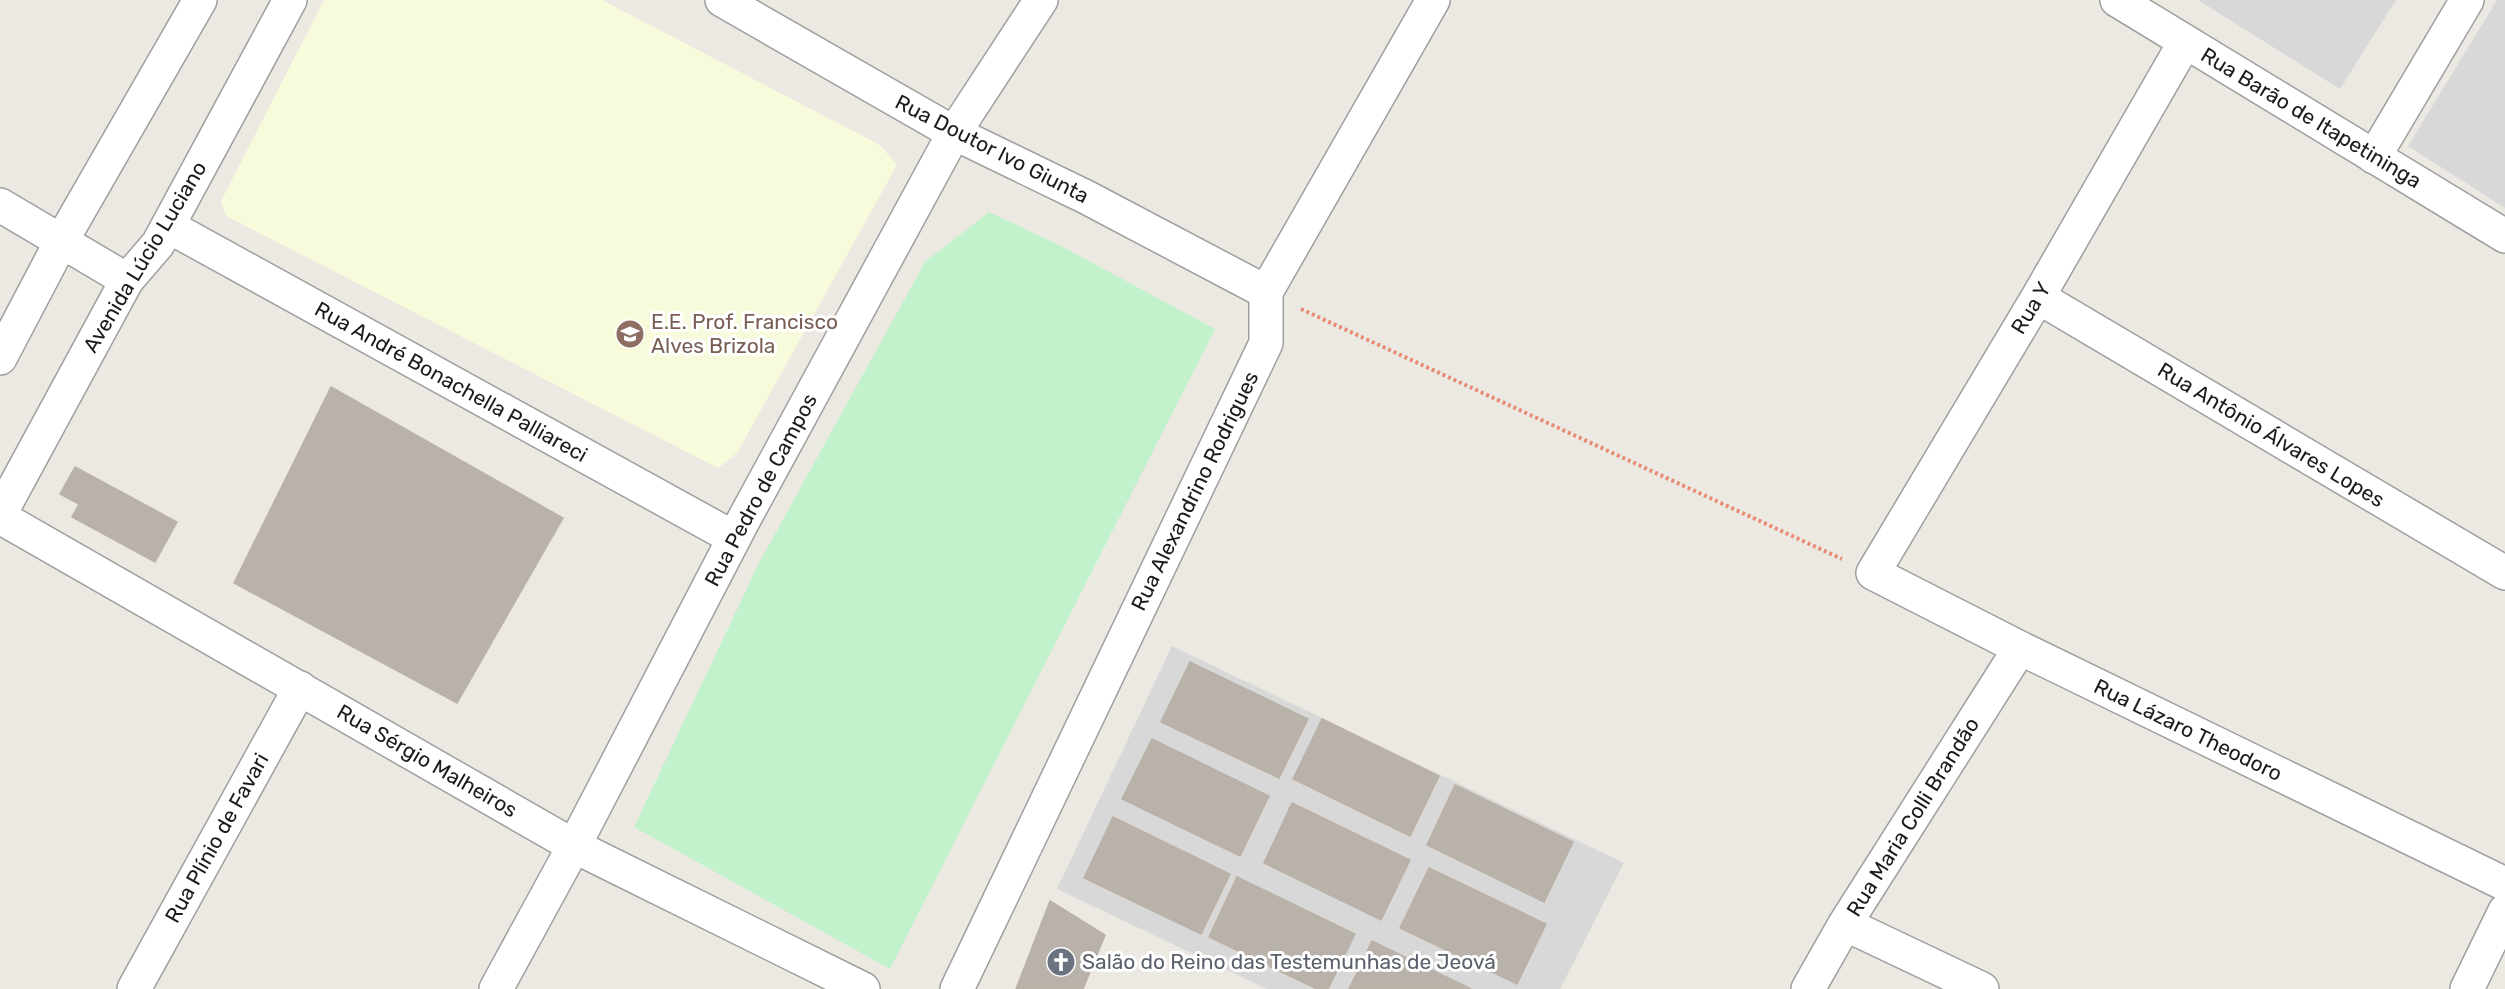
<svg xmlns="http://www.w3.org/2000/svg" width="2505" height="989" font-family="Rubik,sans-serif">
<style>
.residential{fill:#d9d8d8}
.education{fill:#f8fadc}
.park{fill:#c2f2cb}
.building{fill:#b8b2ab;stroke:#bbb1a6;stroke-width:1.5}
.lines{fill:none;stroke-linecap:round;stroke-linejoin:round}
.minor-casing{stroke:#9f9f9f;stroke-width:36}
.tertiary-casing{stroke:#9f9f9f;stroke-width:36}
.path{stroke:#e98c76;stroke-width:4;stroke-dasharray:3 3;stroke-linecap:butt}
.minor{stroke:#fff;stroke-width:33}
.tertiary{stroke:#fff;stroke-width:33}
.labels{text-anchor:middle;stroke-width:6;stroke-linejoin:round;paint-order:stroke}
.street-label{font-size:21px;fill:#1b1b1b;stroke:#fff}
.education-label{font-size:21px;fill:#785e54;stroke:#fff;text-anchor:start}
.worship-label{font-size:21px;fill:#5b616d;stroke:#fff;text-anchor:start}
</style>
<rect width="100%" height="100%" fill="#ebe9e2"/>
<path class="residential" d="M2198 0H2396L2340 89Z
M2497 0H2505V208L2408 146Z
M1172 646 1624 863 1560 989H1267L1057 889Z"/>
<path class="education" d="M324 0H602L880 145 897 165 737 453 718 468 226 216 221 201Z"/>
<path class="park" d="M989 212 1061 246 1215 329 890 969 634 827 759 563 925 262Z"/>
<path class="building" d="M331 387 563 518 457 703 234 583Z
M75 467 177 522 155 562 72 517 79 504 60 494Z
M1190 662 1308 719 1279 778 1161 722Z
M1322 719 1439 776 1410 836 1293 779Z
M1152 739 1269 796 1240 856 1122 799Z
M1455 785 1573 842 1544 902 1427 845Z
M1292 803 1410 860 1381 920 1264 863Z
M1113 817 1230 874 1201 934 1084 878Z
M1429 868 1546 924 1517 984 1400 928Z
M1237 877 1355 934 1328 989H1317L1209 937Z
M1050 901 1105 935 1083 989H1016Z
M1372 941 1471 989H1349Z"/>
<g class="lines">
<g class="minor-casing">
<path id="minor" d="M722 0 954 133 1086 197 1266 292
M2185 42 2038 297 1873 573 2020 648 2505 884
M2374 157 2467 0
M0 205 127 280
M168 226 734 538
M2038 297 2505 573
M1845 924 1982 989
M134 989 300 688
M496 989 574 846 743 521 954 133 1041 0
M957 989 1266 343V292L1433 0
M1808 989 1845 924 2020 648
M2467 989 2505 911"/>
</g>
<g class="tertiary-casing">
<path id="tertiary" d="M2117 0 2505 236
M0 358 62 240 200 0
M0 514 127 280 158 244 290 0
M0 517 574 846 863 989"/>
</g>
<path class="path" d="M1301 309 1842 559"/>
<use href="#minor" class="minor"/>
<use href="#tertiary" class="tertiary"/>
</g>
<defs>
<g id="school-disc" transform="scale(1.5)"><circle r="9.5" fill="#8d6e63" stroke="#fff"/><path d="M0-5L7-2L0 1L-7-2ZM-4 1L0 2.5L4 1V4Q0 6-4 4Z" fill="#fff"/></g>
<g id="church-disc" transform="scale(1.5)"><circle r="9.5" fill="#6b7280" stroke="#fff"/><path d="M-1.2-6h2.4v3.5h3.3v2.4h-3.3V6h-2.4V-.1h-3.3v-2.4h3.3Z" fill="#fff"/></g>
</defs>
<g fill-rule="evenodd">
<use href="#school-disc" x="630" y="334"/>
<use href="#church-disc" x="1061" y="962"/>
</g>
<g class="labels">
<g class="street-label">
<text transform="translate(2311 118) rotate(31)" y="7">Rua Barão de Itapetininga</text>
<text transform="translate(992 149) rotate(27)" y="7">Rua Doutor Ivo Giunta</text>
<text transform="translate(145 257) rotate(-59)" y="7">Avenida Lúcio Luciano</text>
<text transform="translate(2031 308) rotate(-59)" y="7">Rua Y</text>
<text transform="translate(451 382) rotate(29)" y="7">Rua André Bonachella Palliareci</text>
<text transform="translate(2271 435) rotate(31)" y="7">Rua Antônio Álvares Lopes</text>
<text transform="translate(761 490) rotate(-62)" y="7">Rua Pedro de Campos</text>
<text transform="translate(1195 491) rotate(-64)" y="7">Rua Alexandrino Rodrigues</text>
<text transform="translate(2188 730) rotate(26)" y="7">Rua Lázaro Theodoro</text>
<text transform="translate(427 761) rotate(30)" y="7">Rua Sérgio Malheiros</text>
<text transform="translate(1913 817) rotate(-58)" y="7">Rua Maria Colli Brandão</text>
<text transform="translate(217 838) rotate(-61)" y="7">Rua Plínio de Favari</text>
</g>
<g class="education-label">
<text x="651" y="329">E.E. Prof. Francisco<tspan x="651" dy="24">Alves Brizola</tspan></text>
</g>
<g class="worship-label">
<text x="1082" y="969">Salão do Reino das Testemunhas de Jeová</text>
</g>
</g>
</svg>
